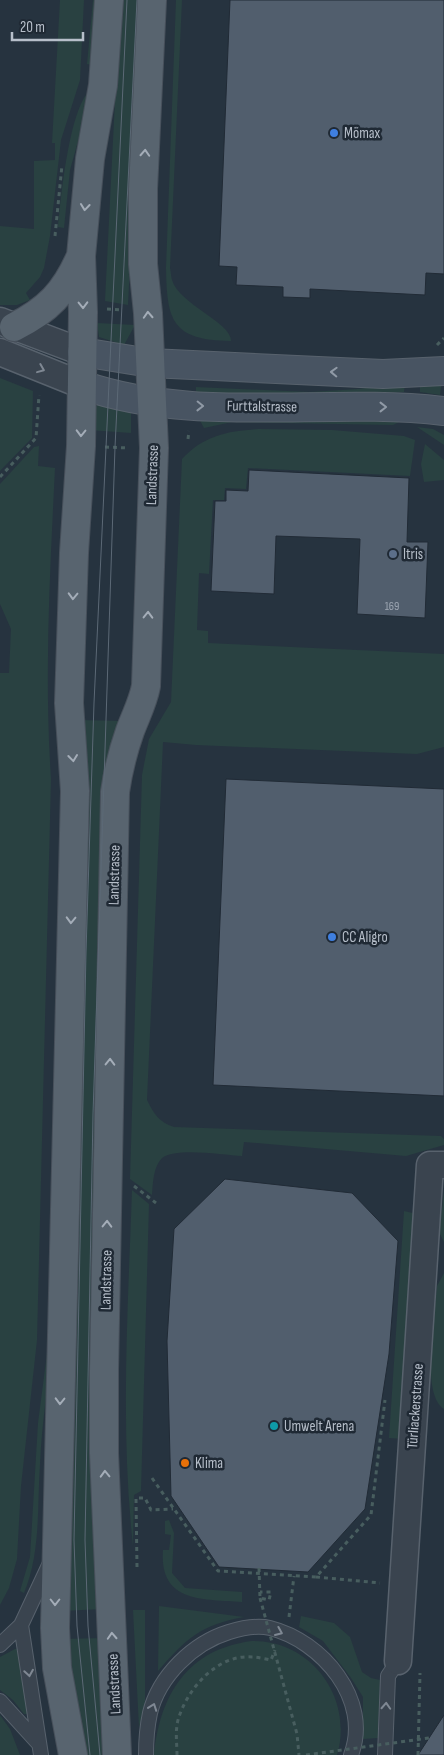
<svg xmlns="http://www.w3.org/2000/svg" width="444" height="1755" font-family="'Sofia Sans Condensed',sans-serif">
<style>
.green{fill:#294141}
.building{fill:#515e6d;stroke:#212b36}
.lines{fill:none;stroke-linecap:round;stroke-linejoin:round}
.lane-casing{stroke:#58626d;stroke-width:16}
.street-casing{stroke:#58626d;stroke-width:29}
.secondary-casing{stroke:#58626d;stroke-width:30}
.primary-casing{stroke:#47505b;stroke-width:30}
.path{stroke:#485e5f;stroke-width:3;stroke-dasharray:4 4;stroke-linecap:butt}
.lane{stroke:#3a444f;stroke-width:14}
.street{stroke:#3a444f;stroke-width:26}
.secondary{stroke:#485462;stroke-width:28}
.primary{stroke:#58646f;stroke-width:28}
.tram{stroke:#5c6976;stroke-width:1}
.path-bridge{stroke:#485e5f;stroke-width:3;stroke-dasharray:4 4;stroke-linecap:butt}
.oneway{stroke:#a4adb8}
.oneway2{stroke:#7f8893}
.oneway3{stroke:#909aa6}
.shop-dot{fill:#3f7fe0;stroke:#1f2934;stroke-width:2}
.service-dot{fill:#5c6f8a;stroke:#1f2934;stroke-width:2}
.culture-dot{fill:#0f9aa8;stroke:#1f2934;stroke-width:2}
.food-dot{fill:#e8710a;stroke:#1f2934;stroke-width:2}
.labels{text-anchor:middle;stroke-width:5;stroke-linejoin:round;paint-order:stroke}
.number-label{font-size:12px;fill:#9ea7b3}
.poi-label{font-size:15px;fill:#b7bfca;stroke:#1f2934;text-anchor:start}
.street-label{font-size:15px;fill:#b7bfca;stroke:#1f2934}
</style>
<rect width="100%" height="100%" fill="#26333f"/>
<path class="green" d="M60 0H84L80 80 61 140 50 236 44 268 40 277 26 293 30 300 17 305H0V226L34 229V161L55 160V143H52Z
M93 0H98L93 65 87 64Z
M120 0H143L128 305 105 301Z
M176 0H182L170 268C171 272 171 277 172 280 179 304 232 323 231 341 172 340 167 321 166 268Z
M90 90 86 113 70 170 64 228 58 227C61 197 69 110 90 90Z
M97 323 135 325 124 345 99 337Z
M442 377 440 395 420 392V380Z
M0 378 33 391 32 438 0 471Z
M405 383 404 392 311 396 196 395V387L310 392 358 389Z
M101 400 131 413V433L89 430 95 408Z
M198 417 396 421 399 422 393 425 232 422 204 428Z
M417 427 433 429 444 435V445Z
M258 429 332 430 404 436 415 440 410 476 248 468 246 489 225 488 224 500H213L209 574 199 573 197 630 208 631V643L444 654V747L417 754 196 745 163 742 147 1100C154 1114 159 1122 174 1127L441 1136 444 1139V1145L406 1156 244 1142 242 1156C224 1155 176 1147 162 1158 153 1167 153 1183 152 1195L130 1179 142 775 149 739 171 702 182 459C204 435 228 431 258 429Z
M425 444 444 460V480L424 482 421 464Z
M39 446 38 466 55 468C50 572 44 674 51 779L37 1340 21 1486 17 1559 9 1588 0 1605V673H9L11 629 0 604V484L34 447Z
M78 720 124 721 102 1609 63 1611Z
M62 774 54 1341C48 1382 42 1422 40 1464 37 1507 41 1552 24 1593L20 1591 30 1557 38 1423 49 1338Z
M132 1190 149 1204 141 1491 134 1495 133 1546C120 1428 128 1308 132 1190Z
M444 1192V1242L439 1232Z
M404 1211 417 1214 404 1439 389 1438Z
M444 1273V1409C420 1394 435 1312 437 1286Z
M169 1520 174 1533 172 1573 185 1588 242 1592V1602C203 1599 159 1603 163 1550H169L171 1535 165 1534V1521Z
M159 1606 244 1617C200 1625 187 1638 158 1671Z
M133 1610H145V1701L139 1728Z
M301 1616 334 1623 350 1637 362 1672 371 1678 380 1680 378 1738 363 1739V1697L351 1678 323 1641 299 1627Z
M104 1638 110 1755H82L63 1639Z
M252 1641C312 1640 354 1699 337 1755H154C160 1694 188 1649 252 1641Z
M15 1649H18L28 1709 27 1714H24L13 1700 0 1690V1657Z
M0 1715 10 1729 20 1755H0Z"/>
<path class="building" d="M230 0H444V274L426 273 425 295 310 289V298L283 297V287L236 285 237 267 219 266Z
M249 470 409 478 407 542H428L425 618 357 614 360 539 276 536 274 594 211 591 215 501H226V490L248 491Z
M226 779 444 789V1096L213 1085Z
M225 1179 352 1193 398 1241 389 1354 365 1509 308 1572 219 1567 171 1496 167 1341 174 1229Z
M444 1715V1755H418Z"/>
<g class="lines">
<g class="lane-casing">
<path id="lane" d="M0 1645 21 1625
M0 1701 39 1744
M41 1755 21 1625 51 1561
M146 1755C146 1741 147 1727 150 1713 159 1676 193 1643 229 1632 242 1628 257 1625 270 1628 322 1641 372 1700 351 1755
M385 1755 388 1676 398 1661"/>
</g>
<g class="street-casing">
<path id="street" d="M0 321 82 352
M0 352 82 385
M398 1661 430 1165H444"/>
</g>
<g class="secondary-casing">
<path id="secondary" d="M82 352 150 363 383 374 444 371
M82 385C197 425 324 397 444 411"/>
</g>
<g class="primary-casing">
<path id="primary" d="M14 327C48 310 65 292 80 258
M73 1755 57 1668 55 1628 75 791 69 703 74 553 81 446 83 312 81 256 90 159 103 85 109 0
M117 1755 104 1453V1371L115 792C118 771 123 751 130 731 136 715 143 702 146 686L154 448 148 313 143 264V189L152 0"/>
</g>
<path class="path" d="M55 236 62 165
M107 309 123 310
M437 345 444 338
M188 439 189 431
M105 447 129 448
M0 477 36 438 39 395
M134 1186 156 1203
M152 1478 218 1571 316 1577 371 1515 385 1400
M137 1567 136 1498H145L151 1510 173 1509
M259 1568 260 1598 269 1600 271 1592H260
M316 1577 380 1583
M289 1617 294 1576
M177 1755C177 1743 175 1732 178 1720 187 1689 217 1654 252 1657 258 1657 265 1659 271 1660L275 1650
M418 1755 420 1673"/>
<use href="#lane" class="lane"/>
<use href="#street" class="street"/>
<use href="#secondary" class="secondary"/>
<use href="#primary" class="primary"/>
<path class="tram" d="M90 1755 77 1626 74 1540 86 952 94 703 127 0
M100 1755 88 1626 85 1540 93 1114 115 447 137 0"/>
<path class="path-bridge" d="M260 1598 297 1734 299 1755
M306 1755 429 1738"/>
</g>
<defs><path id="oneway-chevron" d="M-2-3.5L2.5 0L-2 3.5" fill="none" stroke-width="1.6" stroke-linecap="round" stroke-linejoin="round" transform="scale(1.25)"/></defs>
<g class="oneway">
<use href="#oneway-chevron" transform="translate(145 153) rotate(-87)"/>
<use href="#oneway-chevron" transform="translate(85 207) rotate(96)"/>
<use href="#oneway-chevron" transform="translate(83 305) rotate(89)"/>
<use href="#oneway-chevron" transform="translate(148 315) rotate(-93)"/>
<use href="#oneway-chevron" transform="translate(81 433) rotate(91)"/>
<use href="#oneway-chevron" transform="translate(73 596) rotate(92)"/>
<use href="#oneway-chevron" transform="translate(148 615) rotate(-89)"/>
<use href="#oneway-chevron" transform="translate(73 758) rotate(83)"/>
<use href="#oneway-chevron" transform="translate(71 920) rotate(92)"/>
<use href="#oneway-chevron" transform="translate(110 1062) rotate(-89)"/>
<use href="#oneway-chevron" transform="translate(107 1224) rotate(-89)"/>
<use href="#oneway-chevron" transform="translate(60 1401) rotate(91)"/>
<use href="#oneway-chevron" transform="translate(105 1474) rotate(-92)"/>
<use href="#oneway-chevron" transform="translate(55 1602) rotate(90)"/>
<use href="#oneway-chevron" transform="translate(112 1636) rotate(-93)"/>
</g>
<g class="oneway2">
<use href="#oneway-chevron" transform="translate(41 369) rotate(22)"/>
<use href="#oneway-chevron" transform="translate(279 1632) rotate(23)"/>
<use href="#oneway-chevron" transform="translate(29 1673) rotate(81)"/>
<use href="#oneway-chevron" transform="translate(386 1706) rotate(-87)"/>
<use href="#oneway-chevron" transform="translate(153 1707) rotate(-70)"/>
</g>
<g class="oneway3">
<use href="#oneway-chevron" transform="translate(334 372) rotate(-178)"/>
<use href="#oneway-chevron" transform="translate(200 406) rotate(1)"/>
<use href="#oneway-chevron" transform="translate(383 407)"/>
</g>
<g class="shop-dot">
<circle cx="334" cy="133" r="5"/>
<circle cx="332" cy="937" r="5"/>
</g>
<circle class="service-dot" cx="393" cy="554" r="5"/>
<circle class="culture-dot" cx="274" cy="1426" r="5"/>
<circle class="food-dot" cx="185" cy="1463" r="5"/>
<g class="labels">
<g class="number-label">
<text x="392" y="610">169</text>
</g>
<g class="poi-label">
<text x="344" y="138">Mömax</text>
<text x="403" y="559">Itris</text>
<text x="342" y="942">CC Aligro</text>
<text x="284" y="1431">Umwelt Arena</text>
<text x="195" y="1468">Klima</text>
</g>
<g class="street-label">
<text transform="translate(262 406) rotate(1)" y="5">Furttalstrasse</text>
<text transform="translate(152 475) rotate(-88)" y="5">Landstrasse</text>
<text transform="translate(114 875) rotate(-89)" y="5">Landstrasse</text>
<text transform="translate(106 1280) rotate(-89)" y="5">Landstrasse</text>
<text transform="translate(415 1406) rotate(-86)" y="5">Türliackerstrasse</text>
<text transform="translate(114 1684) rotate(-93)" y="5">Landstrasse</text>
</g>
</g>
<path d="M12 32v8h71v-8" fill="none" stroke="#b7bfca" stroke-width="2.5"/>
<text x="20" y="32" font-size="15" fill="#b7bfca" stroke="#1f2934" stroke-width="4" paint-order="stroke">20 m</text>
</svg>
